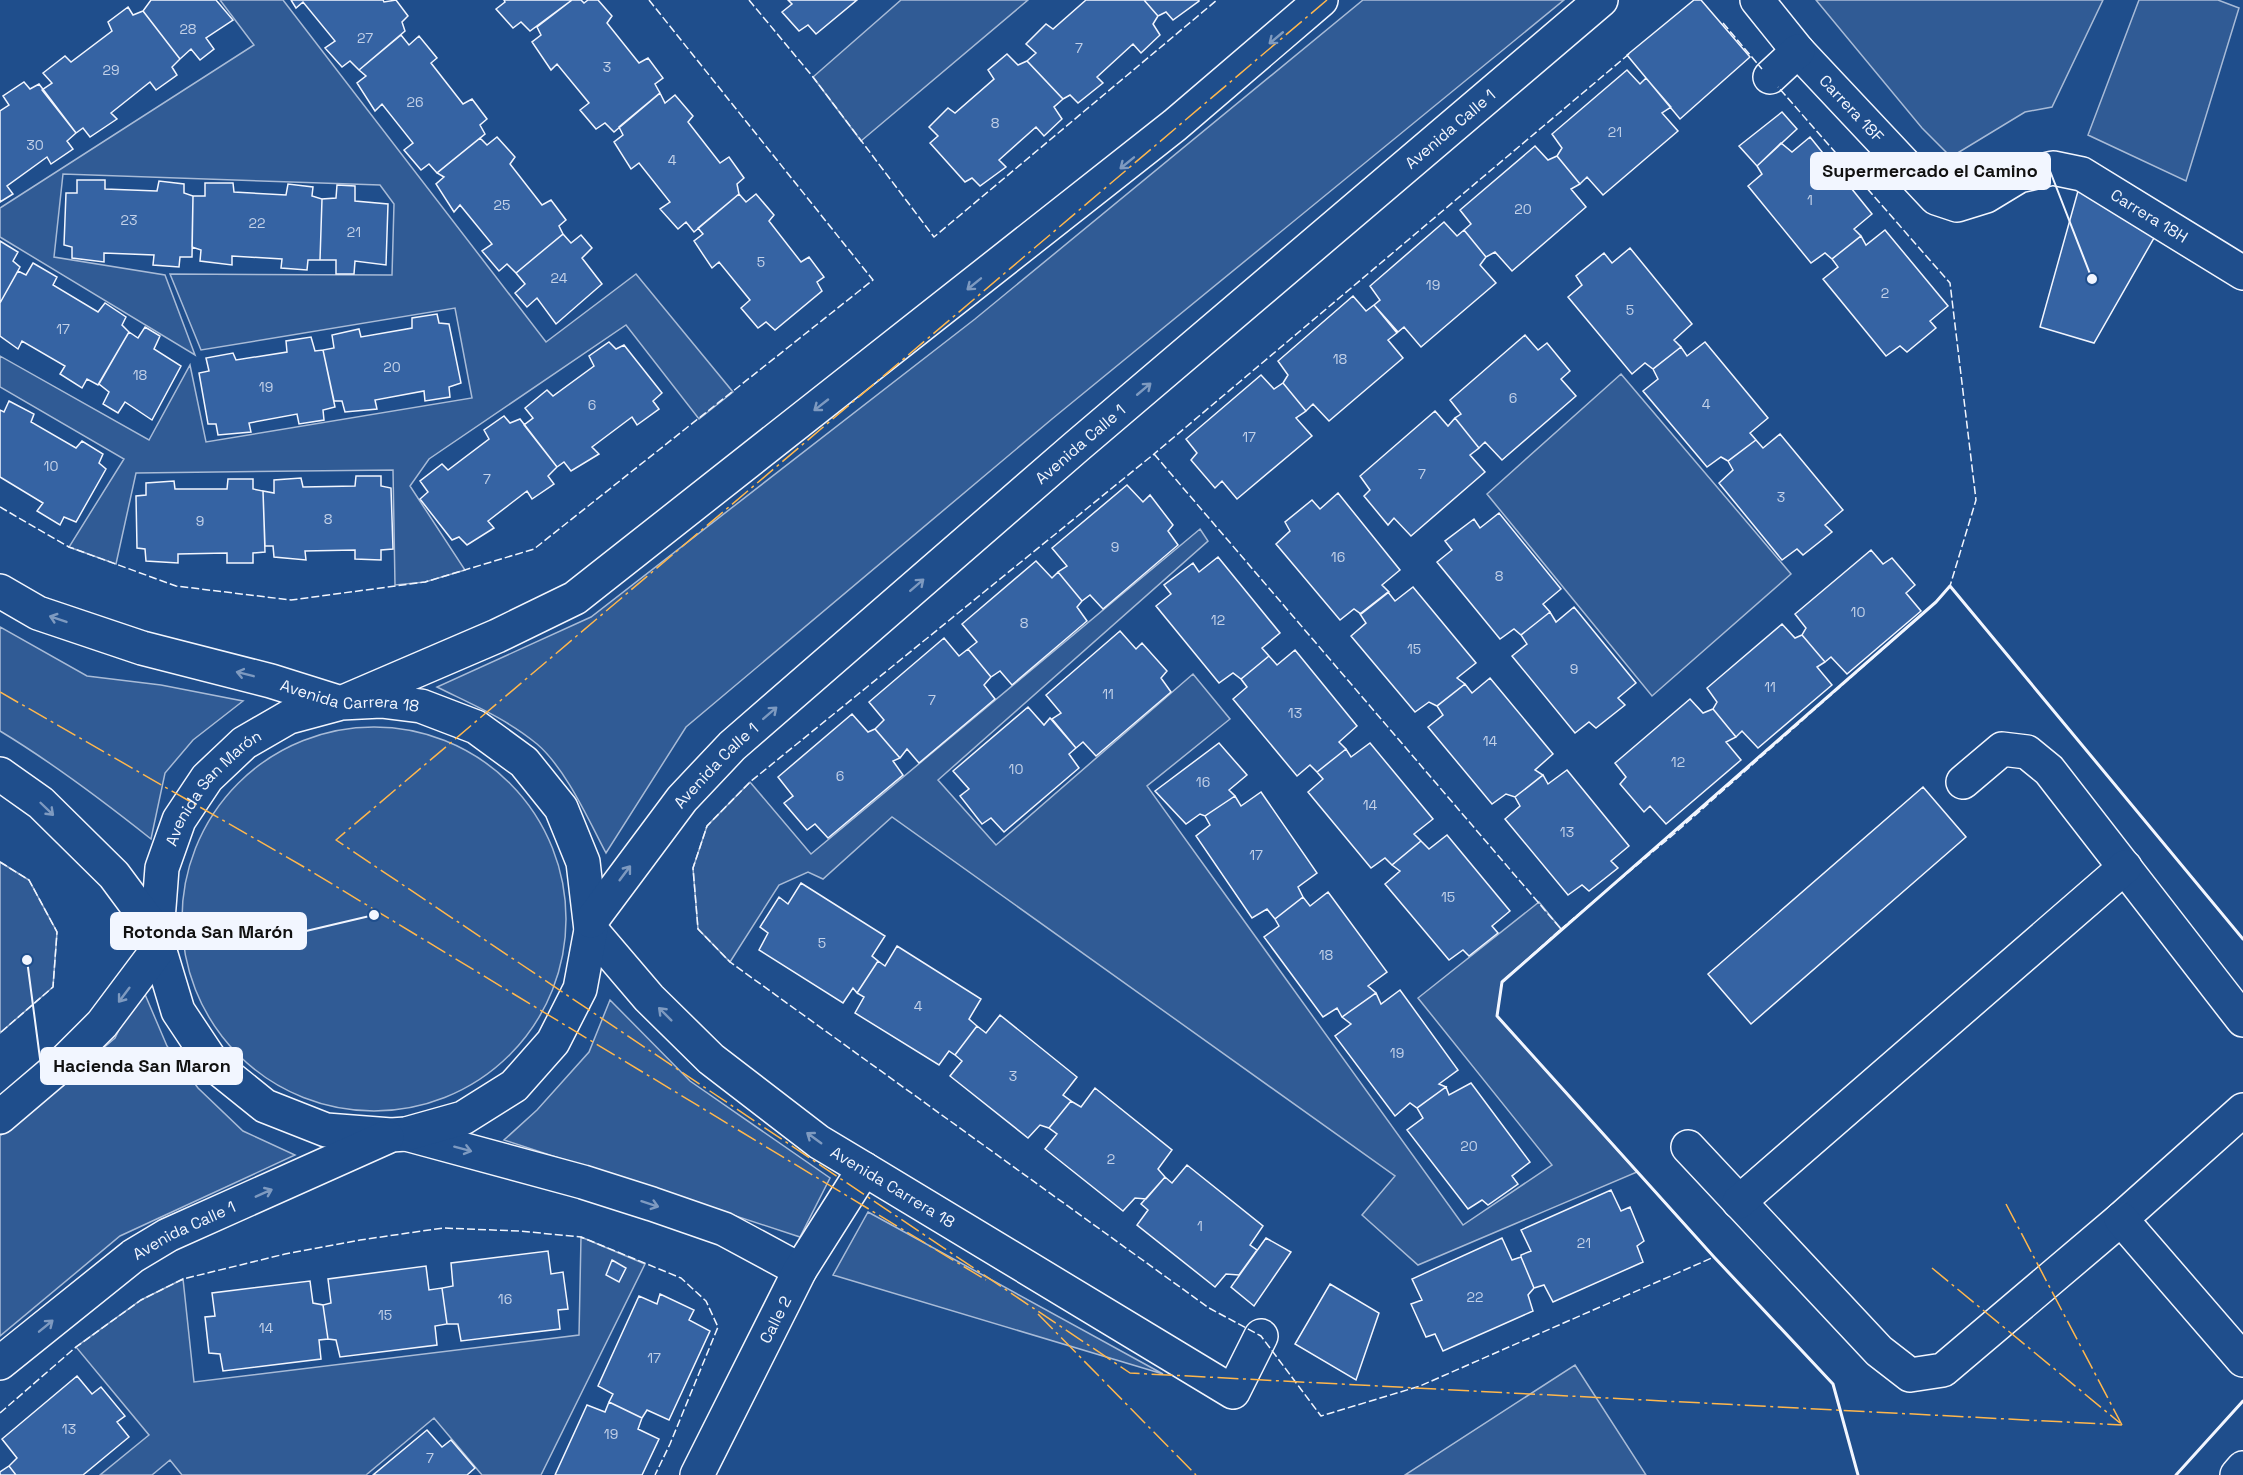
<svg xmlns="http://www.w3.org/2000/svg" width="2243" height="1475" font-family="'Space Grotesk',sans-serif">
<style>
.green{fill:#305b95;stroke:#a8bbd7;stroke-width:1.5}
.building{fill:#3563a3;stroke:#f2f6ff;stroke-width:1.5}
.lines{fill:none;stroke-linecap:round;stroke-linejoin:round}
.minor-casing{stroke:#f2f6ff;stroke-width:36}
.major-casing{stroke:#f2f6ff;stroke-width:36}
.minor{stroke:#1f4e8c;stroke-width:33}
.major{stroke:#1f4e8c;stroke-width:33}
.fence{stroke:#f2f6ff;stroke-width:1.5;stroke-dasharray:8 3;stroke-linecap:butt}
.wall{stroke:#f2f6ff;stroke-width:3}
.power{stroke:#ffb74d;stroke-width:1.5;stroke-dasharray:21 4.5 3 4.5;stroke-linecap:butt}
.oneway{stroke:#7e9ac0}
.labels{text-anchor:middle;stroke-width:4.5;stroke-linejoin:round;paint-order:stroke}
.number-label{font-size:14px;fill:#c3d1e8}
.street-label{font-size:16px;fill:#f2f6ff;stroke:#1f4e8c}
.leader{fill:none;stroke:#f2f6ff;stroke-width:2}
.callout-dot{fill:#f2f6ff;stroke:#1f4e8c;stroke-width:2}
.callout{fill:#f2f6ff;stroke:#f2f6ff;stroke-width:2}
.callout-label{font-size:18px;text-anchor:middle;font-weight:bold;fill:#111}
</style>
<rect width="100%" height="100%" fill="#1f4e8c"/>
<path class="green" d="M220 0H283L546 342 636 274 733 392 699 419 626 325 429 459 410 486 465 570 425 582 395 585 393 470 136 473 116 564 69 547 124 459 0 387V356L149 440 190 365 206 442 472 398 455 308 201 350 170 274 392 275 394 204 380 185 63 174 54 257 165 275 195 355 0 237V208L254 45Z
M901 0H1028L861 141 813 77Z
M1363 0H1564L1052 419 686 727 606 853C588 819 566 769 537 744 507 719 471 704 437 687L591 617 975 319Z
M1816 0H2103L2052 107 2025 112 1951 157 1922 128Z
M2139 0H2218L2239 8 2186 181 2088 135Z
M1621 374 1791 574 1652 696 1487 494Z
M1200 529 1208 541 938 780 996 845 1193 674 1230 719 1147 786 1463 1225 1552 1165 1418 998 1539 902 1561 929 1502 982 1497 1016 1637 1172 1418 1265 1362 1215 1395 1176 892 817 823 879 808 872 779 885 730 962 698 929 693 868 707 826 750 782 811 854Z
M0 627 87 676 161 685 243 701 193 740 165 773 151 839C102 800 53 763 0 731Z
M182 919a192 192 0 1 1 384 0a192 192 0 1 1-384 0Z
M0 862 29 880 57 932 53 987 0 1033Z
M141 985 167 1046 198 1088 243 1131 295 1155 120 1236 0 1336V1136L115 1038Z
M610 1000 690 1081 830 1178 800 1237 504 1140 537 1110 589 1052Z
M868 1212 1163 1374 833 1275Z
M581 1237 645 1264 541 1475H482L434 1418 366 1475H182L170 1460 152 1475H100L149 1435 76 1347 141 1300 183 1279 194 1382 579 1335Z
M1575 1365 1646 1475H1405Z"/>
<path class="building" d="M151 0H216L233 20 206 38 214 49 200 60 191 49 180 59 143 11Z
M291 0H383L384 2 396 0 408 16 402 22 405 31 359 70 350 61 342 67 325 48 335 41 303 2 296 8Z
M504 0H572L530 31 521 22 513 28 496 9 505 2Z
M572 0H581L584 3 588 0H598L612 16 607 23 639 63 648 58 663 78 655 84 660 93 614 132 605 123 596 129 580 110 589 103 557 64 551 70 532 42 541 35 537 27Z
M788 0H857L816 34 808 25 799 31 782 12 792 4Z
M1086 0H1144L1158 16 1153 24 1160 35 1141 53 1133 44 1097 77 1103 83 1078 103 1070 95 1063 99 1027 61 1036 53 1026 44 1046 24 1053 29Z
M1144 0H1199V1L1173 20 1166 12 1158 16Z
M1694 0H1701L1750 57 1680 119 1627 55Z
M128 7 133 15 143 11 180 59 172 67 177 75 156 90 150 82 111 113 117 119 90 137 83 128 76 133 42 90 52 83 43 73 65 56 71 62 112 31 108 22Z
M401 35 409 45 419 36 437 58 431 63 463 104 472 99 487 119 480 125 485 134 437 173 429 164 421 170 404 150 413 143 382 104 375 111 357 83 366 76 359 70Z
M1007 54 1018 65 1027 61 1063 99 1054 107 1062 119 1044 136 1036 127 999 160 1006 167 980 186 972 178 965 182 930 143 938 136 929 127 948 108 955 113 994 79 988 70Z
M1627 70 1640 84 1646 78 1671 107 1662 113 1678 131 1603 195 1587 177 1580 184 1557 156 1562 148 1552 134Z
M24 82 30 89 39 84 76 133 67 141 73 149 51 164 47 157 7 186 13 194 0 202V111L9 105 3 96Z
M660 93 665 103 675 95 693 116 688 122 720 163 729 157 744 178 737 184 739 194 694 232 686 222 678 229 660 209 670 202 639 163 631 169 614 142 623 135 619 127Z
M1782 112 1797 129 1757 166 1739 146Z
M497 137 515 157 510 164 542 205 551 200 566 220 559 226 563 234 516 273 507 264 499 271 482 251 492 244 460 205 454 212 436 184 444 177 437 173 480 138 487 145Z
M1810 137 1872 214 1854 229 1861 236 1832 259 1825 253 1811 263 1748 186 1762 174 1757 166 1781 143 1792 152Z
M1535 146 1548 160 1557 156 1580 184 1571 189 1586 207 1512 271 1495 252 1486 257 1464 230 1471 224 1460 210Z
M77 180H105V189L157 191 159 181 184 184V193L193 196 192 257H180L179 267 153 265 154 255 104 253V262L72 258V247L64 245 66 193H77Z
M205 183H233L234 192 286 195 288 184 313 187 312 196 322 199 320 260H308L307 270 281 268 282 259 232 256V265L200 261 201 250 192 247 193 196H205Z
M2080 184 2158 231 2094 343 2040 327Z
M337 185 355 186V201L388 204 386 265 355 261 354 274H336V260H320L322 199 336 198Z
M739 194 746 202 756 194 774 215 769 221 801 262 809 257 824 277 817 282 822 291 775 330 766 322 758 328 741 308 750 300 719 262 712 268 694 241 703 234 698 228Z
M1444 222 1457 236 1464 230 1486 257 1480 265 1496 283 1421 347 1404 327 1398 332 1374 305 1380 300 1370 286Z
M1885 230 1948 306 1930 321 1936 328 1907 352 1900 346 1886 356 1823 279 1838 267 1832 259 1861 236 1866 245Z
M563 234 571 243 581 235 592 248 582 258 602 284 556 324 537 298 527 307 515 293 525 284 516 273Z
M0 241 18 252 13 261 20 267 0 303Z
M1630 248 1692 324 1674 340 1681 347 1653 369 1645 363 1632 374 1568 297 1582 285 1576 276 1604 253 1612 263Z
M33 263 57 277 53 285 98 312 105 303 126 317 122 325 129 332 98 385 87 379 82 388 60 374 65 366 22 341 18 349 0 336V303L18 271 26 275Z
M1353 296 1366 311 1374 305 1397 333 1388 340 1403 358 1329 421 1313 404 1306 411 1283 383 1288 375 1278 361Z
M437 314 439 323 449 324 461 383 449 387 450 397 425 401 424 391 375 400 377 409 345 412 342 401H334L323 350 334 348 332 335 359 329 361 337 412 328V318Z
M145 327 160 336 154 349 181 366 152 420 125 402 118 413 103 404 109 392 99 384 129 332 138 338Z
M1525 335 1538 350 1547 343 1570 371 1561 379 1576 396 1502 460 1485 442 1479 448 1455 418 1461 414 1450 400Z
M311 337 315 351 323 350 335 407 323 410 324 420 299 424 297 414 249 423 251 432 218 435 216 424H208L199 373 209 371 206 358 233 353 236 360 287 352 286 341Z
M609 342 616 349 624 345 662 393 653 401 659 409 637 425 632 417 592 447 599 454 571 471 564 462 557 467 524 425 533 418 525 408 547 390 553 396 594 366 589 356Z
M1705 342 1768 418 1750 433 1756 440 1728 461 1721 457 1707 467 1643 391 1658 379 1653 369 1681 347 1687 356Z
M1261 375 1274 389 1283 383 1306 411 1296 418 1312 436 1237 499 1222 481 1215 488 1191 460 1197 453 1186 439Z
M9 401 34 414 31 422 76 448 82 441 103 454 99 463 106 469 76 522 64 517 60 525 37 511 43 503 0 477V410L4 412Z
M1435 411 1448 426 1455 418 1479 448 1470 455 1485 472 1411 536 1394 518 1388 525 1364 496 1370 490 1360 476Z
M504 416 510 423 520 419 557 467 548 476 554 484 532 499 527 491 488 521 494 528 467 545 459 537 452 540 420 499 428 492 420 481 442 464 448 470 489 439 484 430Z
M1780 434 1843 510 1825 525 1832 532 1803 555 1797 549 1782 560 1719 483 1733 470 1728 461 1756 440 1763 448Z
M356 476H381V486L391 488 393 549 381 550V560L355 559V550L305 551 306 560 274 557 273 546H265L263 491 274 493V480L301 478 303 487 355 486Z
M228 479H253V489L263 491 265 552 253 553V563H227V553L178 554V563L146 561 145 549 137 548 136 496 146 495V483L174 481 175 489H227Z
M1127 485 1143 502 1150 495 1173 525 1168 531 1178 545 1103 609 1090 595 1082 601 1058 572 1067 566 1052 548Z
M1338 493 1400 570 1382 585 1389 592 1361 614 1354 609 1340 620 1276 544 1290 531 1285 522 1312 500 1320 509Z
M1499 513 1561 589 1543 604 1550 612 1521 635 1514 629 1500 639 1437 562 1452 550 1445 541 1474 519 1480 528Z
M1871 550 1883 564 1892 558 1915 585 1906 593 1921 611 1847 674 1831 657 1825 662 1802 635 1806 628 1795 614Z
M1218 557 1280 633 1262 648 1269 656 1241 679 1233 673 1219 683 1156 606 1171 594 1164 585 1193 563 1199 572Z
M1036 561 1052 578 1058 572 1082 601 1077 607 1087 621 1012 685 1000 671 991 677 968 649 977 642 962 624Z
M1413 587 1476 663 1457 678 1465 684 1437 706 1429 702 1415 712 1351 636 1366 623 1360 614 1388 592 1395 601Z
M1574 607 1636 683 1618 698 1625 705 1596 728 1589 722 1575 733 1512 656 1527 644 1521 635 1550 612 1556 622Z
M1782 624 1795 638 1802 635 1825 662 1817 667 1832 685 1758 748 1742 731 1736 737 1713 709 1717 702 1707 688Z
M1120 631 1136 649 1142 643 1167 671 1161 678 1171 692 1096 756 1083 742 1076 748 1052 719 1061 713 1046 695Z
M944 638 959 656 968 649 991 677 984 685 995 699 919 763 907 749 900 758 875 729 884 720 869 702Z
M1295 650 1357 726 1339 742 1346 749 1317 772 1310 765 1297 776 1233 699 1247 687 1241 679 1269 656 1277 665Z
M1490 678 1553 754 1535 770 1543 775 1515 797 1506 794 1492 804 1428 727 1443 715 1437 706 1465 684 1472 693Z
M1690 699 1703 713 1713 709 1736 737 1726 742 1741 760 1666 824 1650 806 1644 812 1620 784 1626 777 1615 763Z
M1028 707 1044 725 1050 718 1076 748 1069 754 1079 768 1004 832 991 818 982 824 960 796 969 789 953 771Z
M852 714 868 732 875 729 900 758 893 761 903 775 828 838 815 824 807 830 784 803 793 796 778 777Z
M1219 743 1247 775 1229 790 1235 796 1205 816 1200 814 1186 824 1155 791Z
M1370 743 1433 819 1414 834 1421 841 1392 865 1385 858 1371 868 1308 792 1323 779 1317 772 1346 749 1351 757Z
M1567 770 1629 846 1611 861 1618 868 1589 891 1582 885 1568 895 1505 819 1520 806 1515 797 1543 775 1548 784Z
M1923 787 1966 837 1751 1024 1708 974Z
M1261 792 1317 873 1298 887 1303 897 1275 919 1267 909 1252 918 1196 836 1210 825 1205 816 1235 796 1241 806Z
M1447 835 1510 911 1492 926 1498 933 1469 956 1463 950 1449 960 1385 884 1400 871 1392 865 1421 841 1429 849Z
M801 883 885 936 872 956 878 961 857 993 853 988 843 1003 759 950 768 933 760 927 779 897 788 904Z
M1328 892 1387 972 1368 986 1376 993 1342 1017 1337 1008 1323 1017 1264 937 1279 926 1275 919 1303 897 1310 906Z
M897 946 981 999 969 1019 977 1026 955 1055 949 1051 939 1065 855 1013 864 997 857 993 878 961 885 966Z
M1400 990 1458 1070 1439 1084 1446 1087 1417 1108 1410 1103 1395 1116 1335 1036 1351 1024 1342 1017 1376 993 1381 1004Z
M1000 1015 1077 1077 1063 1095 1071 1101 1049 1128 1040 1125 1028 1138 950 1076 962 1061 955 1055 977 1026 986 1033Z
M1471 1083 1530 1162 1512 1176 1518 1184 1488 1205 1482 1200 1468 1209 1407 1130 1423 1118 1417 1108 1446 1087 1449 1095Z
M1095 1088 1172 1150 1158 1169 1165 1177 1146 1199 1135 1198 1123 1211 1045 1149 1057 1134 1049 1128 1071 1101 1081 1107Z
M1187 1165 1263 1226 1250 1245 1257 1250 1239 1275 1226 1274 1215 1287 1137 1225 1148 1210 1141 1204 1165 1177 1172 1183Z
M1611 1190 1621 1211 1630 1207 1644 1241 1637 1246 1643 1262 1553 1302 1544 1285 1534 1288 1521 1257V1255L1531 1251 1521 1230Z
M1266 1238 1291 1252 1254 1306 1231 1287Z
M1502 1238 1512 1260 1521 1257 1534 1288 1528 1295 1533 1311 1443 1351 1435 1334 1426 1337 1411 1304 1422 1300 1412 1279Z
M548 1251 551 1274 563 1272 568 1309 558 1310 560 1329 461 1341 458 1324H447L442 1288 453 1286 451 1263Z
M612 1260 626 1268 619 1282 606 1275Z
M426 1266 429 1290 442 1288 447 1324 435 1326 437 1345 340 1357 336 1340 328 1339 323 1305 331 1303 328 1279Z
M310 1281 313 1303 323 1305 328 1339 319 1340 321 1359 223 1371 220 1354 209 1353 205 1317 215 1316 212 1293Z
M1330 1284 1379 1313 1356 1380 1295 1344Z
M660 1294 694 1310 689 1320 710 1331 669 1420 647 1410 642 1418 609 1402 613 1394 598 1386 639 1296 657 1304Z
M77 1376 92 1394 101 1387 125 1416 117 1422 129 1437 83 1475H16L9 1466 17 1458 2 1439Z
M609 1402 642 1418 638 1429 659 1439 642 1475H555L587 1405 605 1412Z
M427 1430 442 1447 451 1440 475 1468 467 1475H373Z
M9 1466 16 1475H0V1472Z"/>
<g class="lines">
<g class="minor-casing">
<g id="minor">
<path id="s1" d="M1757 0 1798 51 1936 198 1957 205 1986 196 2019 176 2053 168 2082 174 2243 273"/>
<path d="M1770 77 1798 51"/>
<path d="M1963 782 2002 749 2027 752 2049 770 2243 1020"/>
<path id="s2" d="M591 930 649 998 711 1059 819 1142 864 1169 1233 1392 1261 1336"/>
<path d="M406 1134 583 1182 652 1204 724 1229 800 1270"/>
<path d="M1688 1147 1879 1351 1910 1375 1943 1370 2121 1219 2243 1110"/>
<path d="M1739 1202 2125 867"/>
<path d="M2121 1219 2243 1360"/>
<path id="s3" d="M697 1475 800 1270 864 1169"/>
<path d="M2237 1475 2243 1468"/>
</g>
</g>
<g class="major-casing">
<g id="major">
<path id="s4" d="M0 591 38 613 142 648 271 681 341 703 381 701 421 706 476 727 524 762 561 808 583 862 591 930 580 989 553 1042 514 1086 463 1118 406 1134 391 1135 326 1130 265 1106 214 1065 178 1011 159 948 157 933 162 868 179 820 207 778 244 743 289 717 341 703 497 636 575 598 1175 125 1321 0"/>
<path d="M0 774 41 803 114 875 157 933"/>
<path id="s5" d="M591 921 682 799 732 746 1076 447 1601 0"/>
<path d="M0 1117 60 1066 102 1024 159 948"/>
<path id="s6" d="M0 1363 133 1256 168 1235 387 1137"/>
</g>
</g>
<use href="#minor" class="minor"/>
<use href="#major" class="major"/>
<path class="fence" d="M749 0 813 77 934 237 1217 0
M1723 23 1762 69
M1154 454 1561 929 1502 982 1497 1016 1714 1257 1420 1386 1321 1416 1261 1336 1209 1308 730 962 698 929 693 868 707 826 750 782Z
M1156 456 1154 454 1629 54
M0 507 69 547 176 586 291 600 425 582 534 549 873 280 649 0
M0 862 29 880 57 932 53 987 0 1033
M1560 928 1561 929 1674 834 1936 602 1950 586 1976 500 1950 283 1778 87
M0 1413 76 1347 141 1300 183 1279 285 1254 360 1240 443 1228 519 1231 581 1237 681 1278 706 1301 718 1327 670 1444 655 1475"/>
<path class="wall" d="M1858 1475 1833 1384 1714 1257 1497 1016 1502 982 1936 602 1950 586 2243 939
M2176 1475 2243 1401"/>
<path class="power" d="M1327 0 336 840 1130 1373 2122 1425
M0 692 304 867 986 1280
M2006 1204 2122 1425
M1932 1268 2120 1423
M1038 1314 1196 1475"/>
</g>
<defs><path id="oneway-shaft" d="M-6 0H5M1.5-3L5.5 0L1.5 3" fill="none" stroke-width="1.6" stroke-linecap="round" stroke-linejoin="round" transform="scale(1.5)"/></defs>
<g class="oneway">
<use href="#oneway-shaft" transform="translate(1276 38) rotate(140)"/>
<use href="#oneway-shaft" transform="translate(1127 163) rotate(141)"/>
<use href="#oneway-shaft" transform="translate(974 284) rotate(141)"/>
<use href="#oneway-shaft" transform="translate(1144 389) rotate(-40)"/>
<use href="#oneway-shaft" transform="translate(821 405) rotate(142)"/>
<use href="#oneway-shaft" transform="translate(917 585) rotate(-41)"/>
<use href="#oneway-shaft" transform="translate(58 619) rotate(-161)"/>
<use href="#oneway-shaft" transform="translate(245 674) rotate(-166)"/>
<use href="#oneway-shaft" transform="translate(770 713) rotate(-41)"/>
<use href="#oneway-shaft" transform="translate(47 809) rotate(44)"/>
<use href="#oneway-shaft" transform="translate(625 873) rotate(-53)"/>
<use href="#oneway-shaft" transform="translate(124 995) rotate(127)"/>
<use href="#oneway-shaft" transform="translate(665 1014) rotate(-135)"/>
<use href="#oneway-shaft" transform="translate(814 1138) rotate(-144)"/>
<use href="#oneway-shaft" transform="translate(463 1149) rotate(15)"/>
<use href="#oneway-shaft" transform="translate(264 1193) rotate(-24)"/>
<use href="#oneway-shaft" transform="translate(650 1204) rotate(18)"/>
<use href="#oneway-shaft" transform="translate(46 1326) rotate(-39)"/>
</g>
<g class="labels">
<g class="number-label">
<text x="188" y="34">28</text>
<text x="365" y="43">27</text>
<text x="1079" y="53">7</text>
<text x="607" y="72">3</text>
<text x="111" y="75">29</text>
<text x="415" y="107">26</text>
<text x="995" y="128">8</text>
<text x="1615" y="137">21</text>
<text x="35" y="150">30</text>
<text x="672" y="165">4</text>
<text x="1810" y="205">1</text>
<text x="502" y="210">25</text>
<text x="1523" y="214">20</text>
<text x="129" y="225">23</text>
<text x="257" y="228">22</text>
<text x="354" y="237">21</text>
<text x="761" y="267">5</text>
<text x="559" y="283">24</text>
<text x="1433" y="290">19</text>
<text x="1885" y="298">2</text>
<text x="1630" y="315">5</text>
<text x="63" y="334">17</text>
<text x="1340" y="364">18</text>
<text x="392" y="372">20</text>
<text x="140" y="380">18</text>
<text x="266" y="392">19</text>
<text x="1513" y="403">6</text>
<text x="1706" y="409">4</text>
<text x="592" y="410">6</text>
<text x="1249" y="442">17</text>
<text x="51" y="471">10</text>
<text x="1422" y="479">7</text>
<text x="487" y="484">7</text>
<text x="1781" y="502">3</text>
<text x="328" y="524">8</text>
<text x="200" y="526">9</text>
<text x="1115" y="552">9</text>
<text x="1338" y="562">16</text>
<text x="1499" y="581">8</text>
<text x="1858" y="617">10</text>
<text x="1218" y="625">12</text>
<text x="1024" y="628">8</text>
<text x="1414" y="654">15</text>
<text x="1574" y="674">9</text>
<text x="1770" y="692">11</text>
<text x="1108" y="699">11</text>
<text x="932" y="705">7</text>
<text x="1295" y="718">13</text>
<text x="1490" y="746">14</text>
<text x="1678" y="767">12</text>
<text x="1016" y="774">10</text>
<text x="840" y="781">6</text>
<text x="1203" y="787">16</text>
<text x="1370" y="810">14</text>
<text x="1567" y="837">13</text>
<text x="1256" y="860">17</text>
<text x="1448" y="902">15</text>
<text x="822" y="948">5</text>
<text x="1326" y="960">18</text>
<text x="918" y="1011">4</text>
<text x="1397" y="1058">19</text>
<text x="1013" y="1081">3</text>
<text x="1469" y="1151">20</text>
<text x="1111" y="1164">2</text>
<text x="1200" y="1231">1</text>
<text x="1584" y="1248">21</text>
<text x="1475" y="1302">22</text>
<text x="505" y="1304">16</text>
<text x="385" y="1320">15</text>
<text x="266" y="1333">14</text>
<text x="654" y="1363">17</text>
<text x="69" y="1434">13</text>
<text x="611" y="1439">19</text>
<text x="430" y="1463">7</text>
</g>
<g class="street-label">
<text dy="6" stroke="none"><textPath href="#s1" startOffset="144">Carrera 18F</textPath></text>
<text dy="6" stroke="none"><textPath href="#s5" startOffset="1172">Avenida Calle 1</textPath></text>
<text dy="6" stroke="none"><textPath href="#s1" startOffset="502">Carrera 18H</textPath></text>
<text dy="6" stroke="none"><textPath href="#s5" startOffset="686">Avenida Calle 1</textPath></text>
<text dy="6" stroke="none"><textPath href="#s4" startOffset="368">Avenida Carrera 18</textPath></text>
<text dy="6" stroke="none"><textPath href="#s5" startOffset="200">Avenida Calle 1</textPath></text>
<text dy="6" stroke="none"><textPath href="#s4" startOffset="1562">Avenida San Marón</textPath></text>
<text dy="6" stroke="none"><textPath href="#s2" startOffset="399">Avenida Carrera 18</textPath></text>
<text dy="6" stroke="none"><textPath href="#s6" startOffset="228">Avenida Calle 1</textPath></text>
<text dy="6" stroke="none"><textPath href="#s3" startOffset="174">Calle 2</textPath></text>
</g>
</g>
<path class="leader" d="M2092 279L2050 171M374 915L306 931M27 960L41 1066"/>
<g class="callout-dot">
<circle cx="2092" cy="279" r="6"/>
<circle cx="374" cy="915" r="6"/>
<circle cx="27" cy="960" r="6"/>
</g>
<g class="callout">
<rect x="1811" y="153" width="239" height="36" rx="6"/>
<rect x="111" y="913" width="195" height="36" rx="6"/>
<rect x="41" y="1048" width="201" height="36" rx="6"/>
</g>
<g class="callout-label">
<text x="1930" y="177">Supermercado el Camino</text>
<text x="208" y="938">Rotonda San Marón</text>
<text x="142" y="1072">Hacienda San Maron</text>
</g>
</svg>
